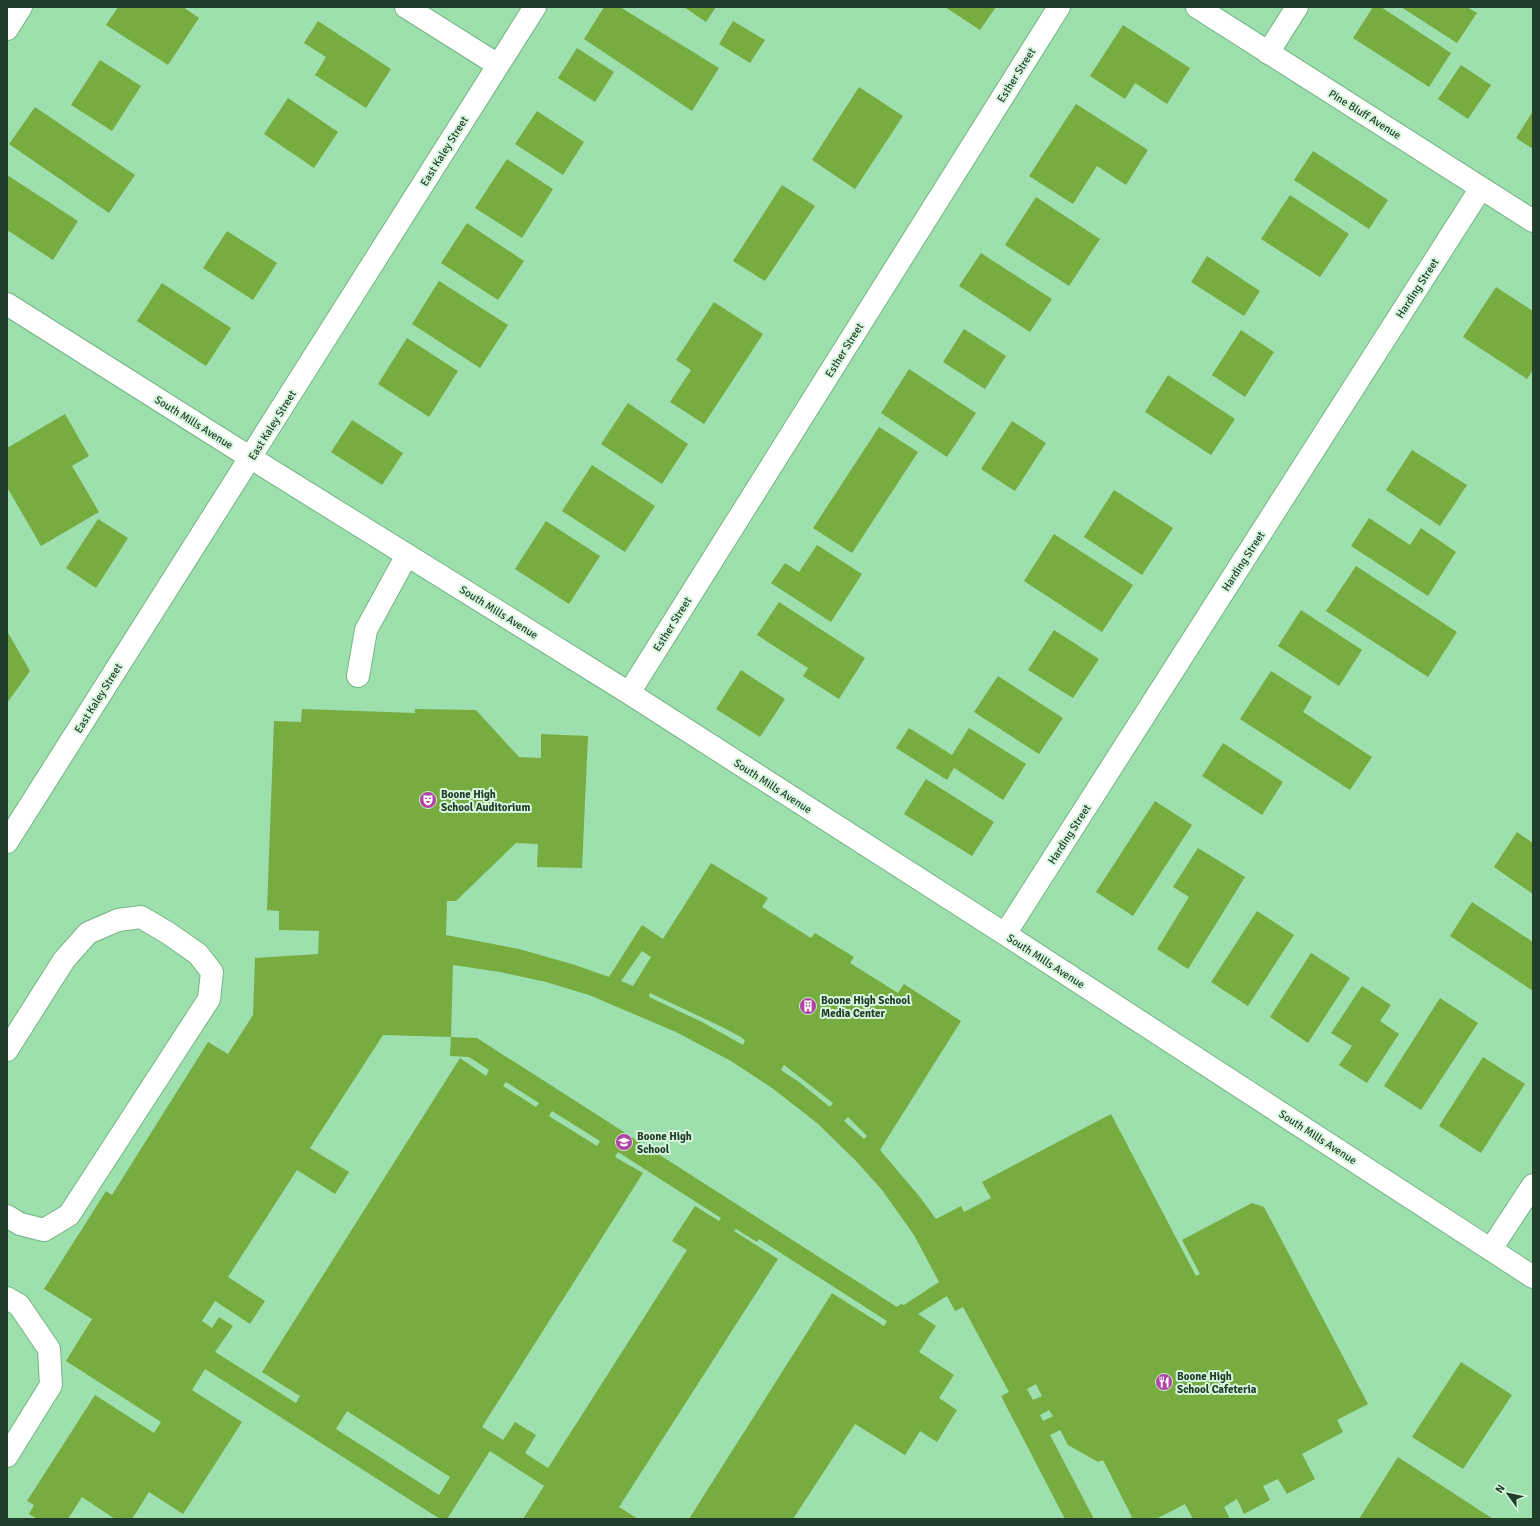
<svg xmlns="http://www.w3.org/2000/svg" width="1540" height="1526" font-family="Signika,sans-serif">
<style>
.building{fill:#77ac41;fill-rule:evenodd}
.lines{fill:none;stroke-linecap:round;stroke-linejoin:round}
.minor-casing{stroke:#74b484;stroke-width:24}
.minor{stroke:#fff;stroke-width:22}
.labels{text-anchor:middle;stroke-width:4;stroke-linejoin:round;paint-order:stroke}
.street-label{font-size:11px;fill:#223d2a;stroke:#d7f7dd}
.poi-label{font-size:11px;font-weight:bold;fill:#223d2a;stroke:#d7f7dd;text-anchor:start}
</style>
<rect width="100%" height="100%" fill="#9ddfad"/>
<path class="building" d="M118 7H183L199 18 168 65 106 25Z
M604 7H620L719 68 692 111 584 39Z
M684 7H716L706 22Z
M945 7H996L980 30Z
M1373 7H1381L1451 53 1429 87 1353 38Z
M1401 7H1467L1477 13 1457 43Z
M318 21 391 69 366 108 315 75 326 57 304 43Z
M733 21 765 40 750 63 719 44Z
M1123 25 1190 68 1167 104 1135 83 1125 99 1090 76Z
M577 48 614 72 595 102 558 78Z
M100 60 141 86 112 131 71 105Z
M1461 65 1491 85 1468 119 1438 99Z
M859 87 903 116 855 189 812 160Z
M288 98 338 132 314 168 264 134Z
M1076 104 1148 150 1126 185 1097 166 1073 204 1029 176Z
M35 107 135 175 109 213 9 144Z
M537 111 584 142 563 175 515 144Z
M1533 111V149L1516 138Z
M1313 151 1388 200 1369 229 1294 180Z
M507 159 553 189 522 238 475 208Z
M7 175 78 221 53 260 7 230Z
M782 185 815 206 765 281 733 261Z
M1290 195 1349 234 1320 277 1261 239Z
M1036 197 1100 239 1069 286 1005 245Z
M467 223 524 261 498 300 441 263Z
M227 231 277 263 253 300 203 268Z
M981 253 1052 299 1030 332 959 286Z
M1207 256 1260 291 1244 316 1191 282Z
M439 281 508 325 480 368 412 324Z
M162 283 231 328 206 366 137 321Z
M1496 287 1533 311V370L1527 379 1463 337Z
M714 302 763 334 704 424 670 402 691 370 676 360Z
M964 329 1006 356 985 389 943 362Z
M1241 330 1274 352 1245 397 1212 375Z
M407 338 458 371 429 417 378 384Z
M909 369 976 413 947 457 881 413Z
M1168 375 1235 419 1211 455 1145 412Z
M628 403 688 444 662 484 601 444Z
M65 414 89 456 72 466 99 512 41 546 7 487V448Z
M352 420 403 453 382 485 331 452Z
M1012 421 1046 443 1015 491 981 469Z
M879 427 918 452 852 553 813 528Z
M1412 450 1467 485 1440 526 1386 490Z
M592 465 655 506 625 552 562 511Z
M1114 490 1173 528 1142 575 1084 537Z
M1369 518 1410 545 1421 528 1456 552 1428 596 1351 546Z
M98 519 128 538 96 588 66 568Z
M546 521 600 556 569 604 515 569Z
M1054 534 1133 585 1102 632 1024 581Z
M817 545 862 574 831 622 771 583 785 563 799 572Z
M1356 566 1457 632 1428 677 1326 611Z
M779 602 865 658 839 699 803 676 808 668 757 635Z
M1301 610 1362 650 1339 686 1278 646Z
M1054 630 1099 659 1073 698 1028 670Z
M7 631 30 671 7 703Z
M741 670 785 699 760 737 716 709Z
M1271 671 1312 697 1303 712 1372 757 1350 790 1240 719Z
M998 676 1063 718 1039 754 974 712Z
M302 709 415 713V709L476 710 519 757 541 758V734L588 736 582 868 537 867 538 844 516 843 456 901H447L446 935 519 949 575 965 609 977 642 925 663 939 711 863 768 898 762 907 811 938 815 933 854 957 850 963 898 993 904 984 961 1021 880 1150 919 1196 936 1219 961 1206 964 1212 991 1198 982 1182 1111 1114 1196 1276 1200 1274 1182 1240 1252 1203 1264 1207 1368 1404 1337 1420 1343 1432 1302 1454 1315 1479 1287 1494 1278 1479 1263 1486 1270 1500 1244 1514 1237 1499 1224 1507 1230 1519H1193L1185 1504 1156 1519H1128L1132 1517 1103 1460 1098 1462 1068 1445 1060 1430 1050 1435 1094 1519H1065L1001 1396 1009 1392 963 1307 955 1311 947 1296 918 1314 936 1326 919 1352 954 1375 939 1398 957 1410 937 1442 920 1431 905 1455 855 1424 793 1519H689L832 1293 884 1326 887 1321 759 1239 757 1242 736 1229 734 1231 778 1259 619 1507 638 1519H523L544 1486 490 1451 447 1519H440L205 1369 192 1390 242 1422 183 1514 149 1492 132 1519H115L82 1497 68 1519H37L29 1514 34 1505 27 1501 95 1395 154 1433 161 1422 66 1361 92 1319 44 1289 106 1191 112 1195 208 1042 228 1054 253 1015 255 958 318 954 319 931 279 930V911L267 910 274 721 301 722ZM642 951 651 957 633 986 621 981ZM453 965 500 972 546 982 589 995 676 1032 731 1061 772 1088 817 1123 856 1161 882 1190 914 1235 939 1282 904 1305 901 1304 897 1307 477 1038 451 1037 450 1056 469 1057 489 1070 486 1076 460 1058 262 1372 300 1396 296 1403 215 1352 233 1326 219 1317 212 1328 202 1321 215 1301 250 1324 265 1301 228 1277 297 1170 335 1194 349 1172 310 1148 383 1035 451 1037ZM650 993 720 1026 741 1037 745 1040 743 1045 702 1022 649 997ZM784 1065 833 1103 830 1107 799 1082 781 1070ZM506 1082 539 1103 536 1107 503 1086ZM552 1111 600 1141 597 1146 549 1116ZM848 1117 867 1136 864 1139 844 1121ZM618 1152 721 1218 719 1221 695 1206 672 1241 687 1250 548 1468 525 1453 536 1435 515 1422 503 1440 482 1427 643 1173 615 1157ZM1036 1384 1042 1396 1033 1400 1027 1389ZM1049 1410 1053 1416 1043 1421 1040 1415ZM347 1411 450 1477 439 1495 336 1429Z
M909 728 952 755 969 728 1026 764 1003 800 954 768 947 780 896 748Z
M1223 743 1283 782 1262 815 1202 776Z
M926 779 994 822 972 856 904 814Z
M1155 801 1192 825 1133 916 1096 892Z
M1517 832 1533 843V894L1494 867Z
M1198 848 1245 877 1188 969 1157 949 1189 897 1173 887Z
M1472 902 1533 942V991L1450 936Z
M1257 911 1294 935 1248 1006 1211 982Z
M1311 953 1350 978 1308 1043 1270 1017Z
M1362 986 1391 1005 1380 1021 1399 1034 1367 1083 1339 1065 1352 1046 1331 1033Z
M1440 998 1478 1023 1421 1110 1384 1086Z
M1483 1057 1525 1084 1481 1153 1439 1126Z
M1461 1362 1512 1395 1463 1469 1412 1437Z
M1398 1457 1493 1519H1359Z"/>
<g class="lines">
<g class="minor-casing">
<path id="minor" d="M406 7 498 65
M1197 7 1533 221
M7 29 21 7
M1268 53 1297 7
M7 304 251 458 629 693 1005 934 1533 1277
M358 676 366 630 407 555
M629 693 1059 7
M7 842 535 7
M1005 934 1481 188
M7 1050 64 960 88 933 118 920 141 917 168 933 198 954 212 972 209 999 69 1215 44 1230 20 1224 7 1216
M1491 1249 1533 1185
M7 1298 19 1305 49 1349 51 1385 7 1456"/>
</g>
<use href="#minor" class="minor"/>
</g>
<defs>
<g id="theatre-disc" transform="scale(0.9)"><circle r="9.5" fill="#b045a5" stroke="#d7f7dd"/><path d="M-5-5.5Q0-4 5-5.5V0Q5 5 0 6Q-5 5-5 0ZM-3.3-2.5H-1v1.5H-3.3ZM1-2.5H3.3v1.5H1ZM-2.8 1Q0 5.5 2.8 1Z" fill="#fff"/></g>
<g id="building-disc" transform="scale(0.9)"><circle r="9.5" fill="#b045a5" stroke="#d7f7dd"/><path d="M-4-6H4V6H1V3H-1V6H-4ZM-2.5-4.3h1.7v1.8h-1.7ZM.8-4.3h1.7v1.8H.8ZM-2.5-1h1.7V.8h-1.7ZM.8-1h1.7V.8H.8Z" fill="#fff"/></g>
<g id="school-disc" transform="scale(0.9)"><circle r="9.5" fill="#b045a5" stroke="#d7f7dd"/><path d="M0-5L7-2L0 1L-7-2ZM-4 1L0 2.5L4 1V4Q0 6-4 4Z" fill="#fff"/></g>
<g id="restaurant-disc" transform="scale(0.9)"><circle r="9.5" fill="#b045a5" stroke="#d7f7dd"/><path d="M-5-6h1v4h1v-4h1v4h1v-4h1v5L-1.5 .5V6h-2V.5L-5-1ZM5-6V6H3V1.5H1.5Q1.5-4 5-6Z" fill="#fff"/></g>
</defs>
<g fill-rule="evenodd">
<use href="#theatre-disc" x="428" y="800"/>
<use href="#building-disc" x="808" y="1006"/>
<use href="#school-disc" x="624" y="1142"/>
<use href="#restaurant-disc" x="1164" y="1382"/>
</g>
<g class="labels">
<g class="street-label">
<text transform="translate(1016 75) rotate(-58)" y="4">Esther Street</text>
<text transform="translate(1365 114) rotate(32)" y="4">Pine Bluff Avenue</text>
<text transform="translate(444 151) rotate(-58)" y="4">East Kaley Street</text>
<text transform="translate(1417 288) rotate(-57)" y="4">Harding Street</text>
<text transform="translate(844 350) rotate(-58)" y="4">Esther Street</text>
<text transform="translate(194 422) rotate(32)" y="4">South Mills Avenue</text>
<text transform="translate(272 425) rotate(-58)" y="4">East Kaley Street</text>
<text transform="translate(1243 561) rotate(-57)" y="4">Harding Street</text>
<text transform="translate(499 612) rotate(32)" y="4">South Mills Avenue</text>
<text transform="translate(672 624) rotate(-58)" y="4">Esther Street</text>
<text transform="translate(98 698) rotate(-58)" y="4">East Kaley Street</text>
<text transform="translate(773 786) rotate(33)" y="4">South Mills Avenue</text>
<text transform="translate(1069 834) rotate(-57)" y="4">Harding Street</text>
<text transform="translate(1046 961) rotate(33)" y="4">South Mills Avenue</text>
<text transform="translate(1318 1137) rotate(33)" y="4">South Mills Avenue</text>
</g>
<g class="poi-label">
<text x="441" y="798">Boone High<tspan x="441" dy="13">School Auditorium</tspan></text>
<text x="821" y="1004">Boone High School<tspan x="821" dy="13">Media Center</tspan></text>
<text x="637" y="1140">Boone High<tspan x="637" dy="13">School</tspan></text>
<text x="1177" y="1380">Boone High<tspan x="1177" dy="13">School Cafeteria</tspan></text>
</g>
</g>
<rect width="1540" height="1526" fill="none" stroke="#223d2a" stroke-width="16"/>
<g transform="translate(1508 1494) rotate(303)" stroke="#d7f7dd" stroke-width="3" paint-order="stroke">
<path d="M0-3L7 15L0 10L-7 15Z" fill="#223d2a"/>
<text y="-6" font-size="11" font-weight="bold" text-anchor="middle" fill="#223d2a">N</text>
</g>
</svg>
